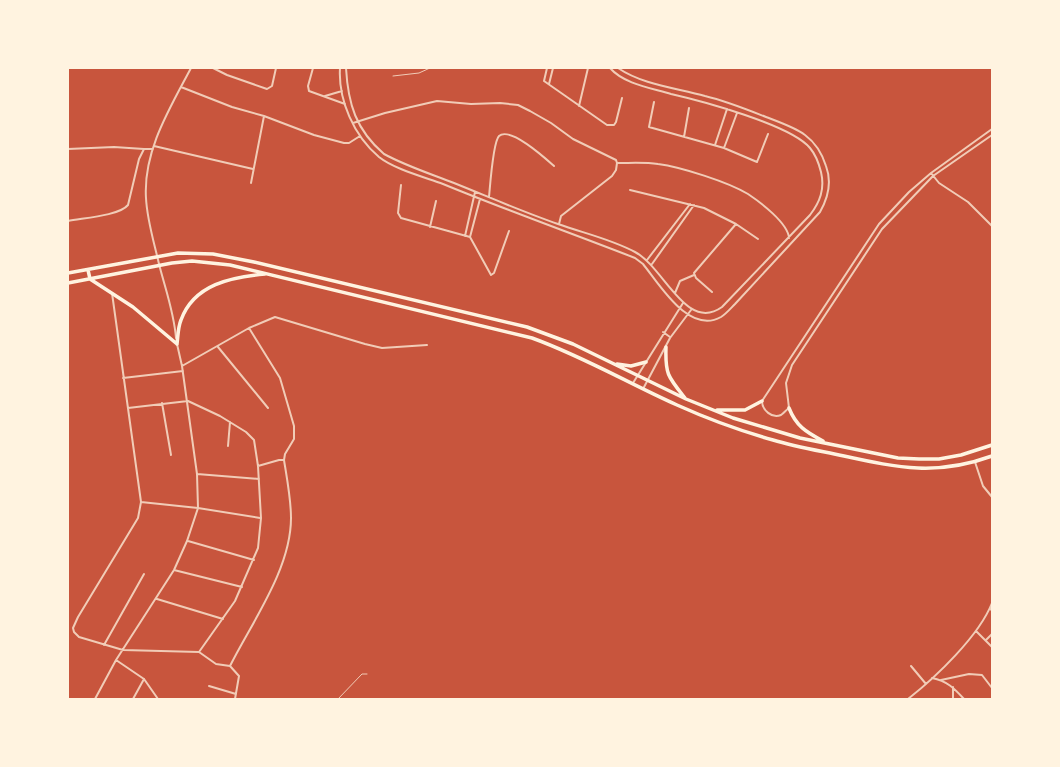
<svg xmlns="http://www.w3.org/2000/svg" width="1060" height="767" font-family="'Libre Baskerville',serif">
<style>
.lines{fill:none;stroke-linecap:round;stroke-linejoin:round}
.service{stroke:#f1ccb7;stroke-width:1}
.minor{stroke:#f1ccb7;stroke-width:2}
.primary{stroke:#fff3e0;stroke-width:3.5}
</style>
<rect width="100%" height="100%" fill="#c8553d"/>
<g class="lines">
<path class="service" d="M393 76 419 73 430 68
M338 699 362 674H367"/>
<path class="minor" d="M213 68 227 75 267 89 272 86 276 68
M313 68 308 86 309 91 345 104
M340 68C338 100 354 136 379 157 394 169 424 177 443 184 506 210 571 233 635 258L643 264C660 285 689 335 721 317 726 314 731 308 735 304L820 212C828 198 832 182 826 166 816 134 795 128 766 117 746 109 726 101 705 96 677 88 643 85 618 68
M346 68C348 104 356 130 384 154 406 166 431 174 454 183 489 197 523 212 558 224 583 233 611 239 635 252 664 267 686 333 722 307L810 215C820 202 825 189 821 172 819 164 816 155 810 148 791 125 702 101 671 94 651 88 624 84 610 68
M547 68 544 81 607 125H614L616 122 622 98
M549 84 553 68
M181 87 232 107 264 116 314 135 344 143H349L360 136
M325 96 342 91
M654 102 649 127 724 148 757 162 768 134
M579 106 588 68
M353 123 385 113 437 101 471 104 500 103 518 105 530 111 551 123 573 139 616 160 617 163 616 170 612 176 561 216 559 224
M992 129 931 173 909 192 879 224 762 401C762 410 772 419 781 415 784 413 786 410 789 408L786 383 792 365 882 229 933 176 992 135
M684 137 689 108
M715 145 727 109
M154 146 253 169
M724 148 737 113
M68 149 114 147 144 149
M618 163C631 163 645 162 658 164 681 167 728 182 748 194 760 202 788 223 789 238
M931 173 939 183 968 202 992 226
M251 183 264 116
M401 185 398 213 401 218 470 237 491 275 494 273 509 231
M630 190 704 208 736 224 758 239
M489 197C490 187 493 142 499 136 510 126 545 158 554 166
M68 221C82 218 119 216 128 205L139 159 144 149H153
M430 227 436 201
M465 236 475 192
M470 237 480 199
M647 260 690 204
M652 264 694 205
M712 292 696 278 694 273 736 224
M112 293 141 502 138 518 78 617 73 628 74 632 79 637 123 650 199 652 216 664 230 666 239 676 235 699
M675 293 680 281 694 275
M663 332 670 337
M176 338C174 312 165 288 159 264 154 242 147 220 146 198 143 151 170 108 191 68
M218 347 268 408
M182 366 249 328 275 317 365 344 382 348 427 345
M123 378 183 371
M633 383 683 303
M643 389 670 338 691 310
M162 403 171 455
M128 408 188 401 220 416 246 432 254 440 258 466 261 518 258 548 235 601 199 652
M228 446 230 422
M975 462 983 486 992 497
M258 466 279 460H284
M197 474 259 479
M141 502 198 508 260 518
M188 541 254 560
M174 570 242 587
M157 599 223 619
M990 608 992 611
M976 631 992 647
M986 640 992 634
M104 645 144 574
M116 660 144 679 158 699
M230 666C252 622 291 569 291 518 291 499 287 479 284 460L285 454 294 439V426L280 378 249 328
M911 666 926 684
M932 678C947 681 954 688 964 699
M941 680 969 674 982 675 992 688
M209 686 236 694
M95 699 116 660 174 570 187 541 198 508 197 474 182 366 177 344
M133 699 144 679
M908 699C936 677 979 636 992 603
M953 699V687"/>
<path class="primary" d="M88 270 90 279 133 307 177 344
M68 273 178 253 213 254 254 262 527 327 573 344 686 399 733 418 800 438 898 458 919 459H939L961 455 992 445
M68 283 172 263 192 261 230 265 532 338C582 356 628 383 677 405 708 419 741 431 773 440 796 447 821 451 844 456 899 468 937 476 992 456
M177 344C178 336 178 327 181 320 194 284 232 277 265 274
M666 347C665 374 668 377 685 398
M617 364 631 366 646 362
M789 408C796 426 806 432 823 441
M717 410H745L762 401"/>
</g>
<rect width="1060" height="767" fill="none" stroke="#fff3e0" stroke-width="138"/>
</svg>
